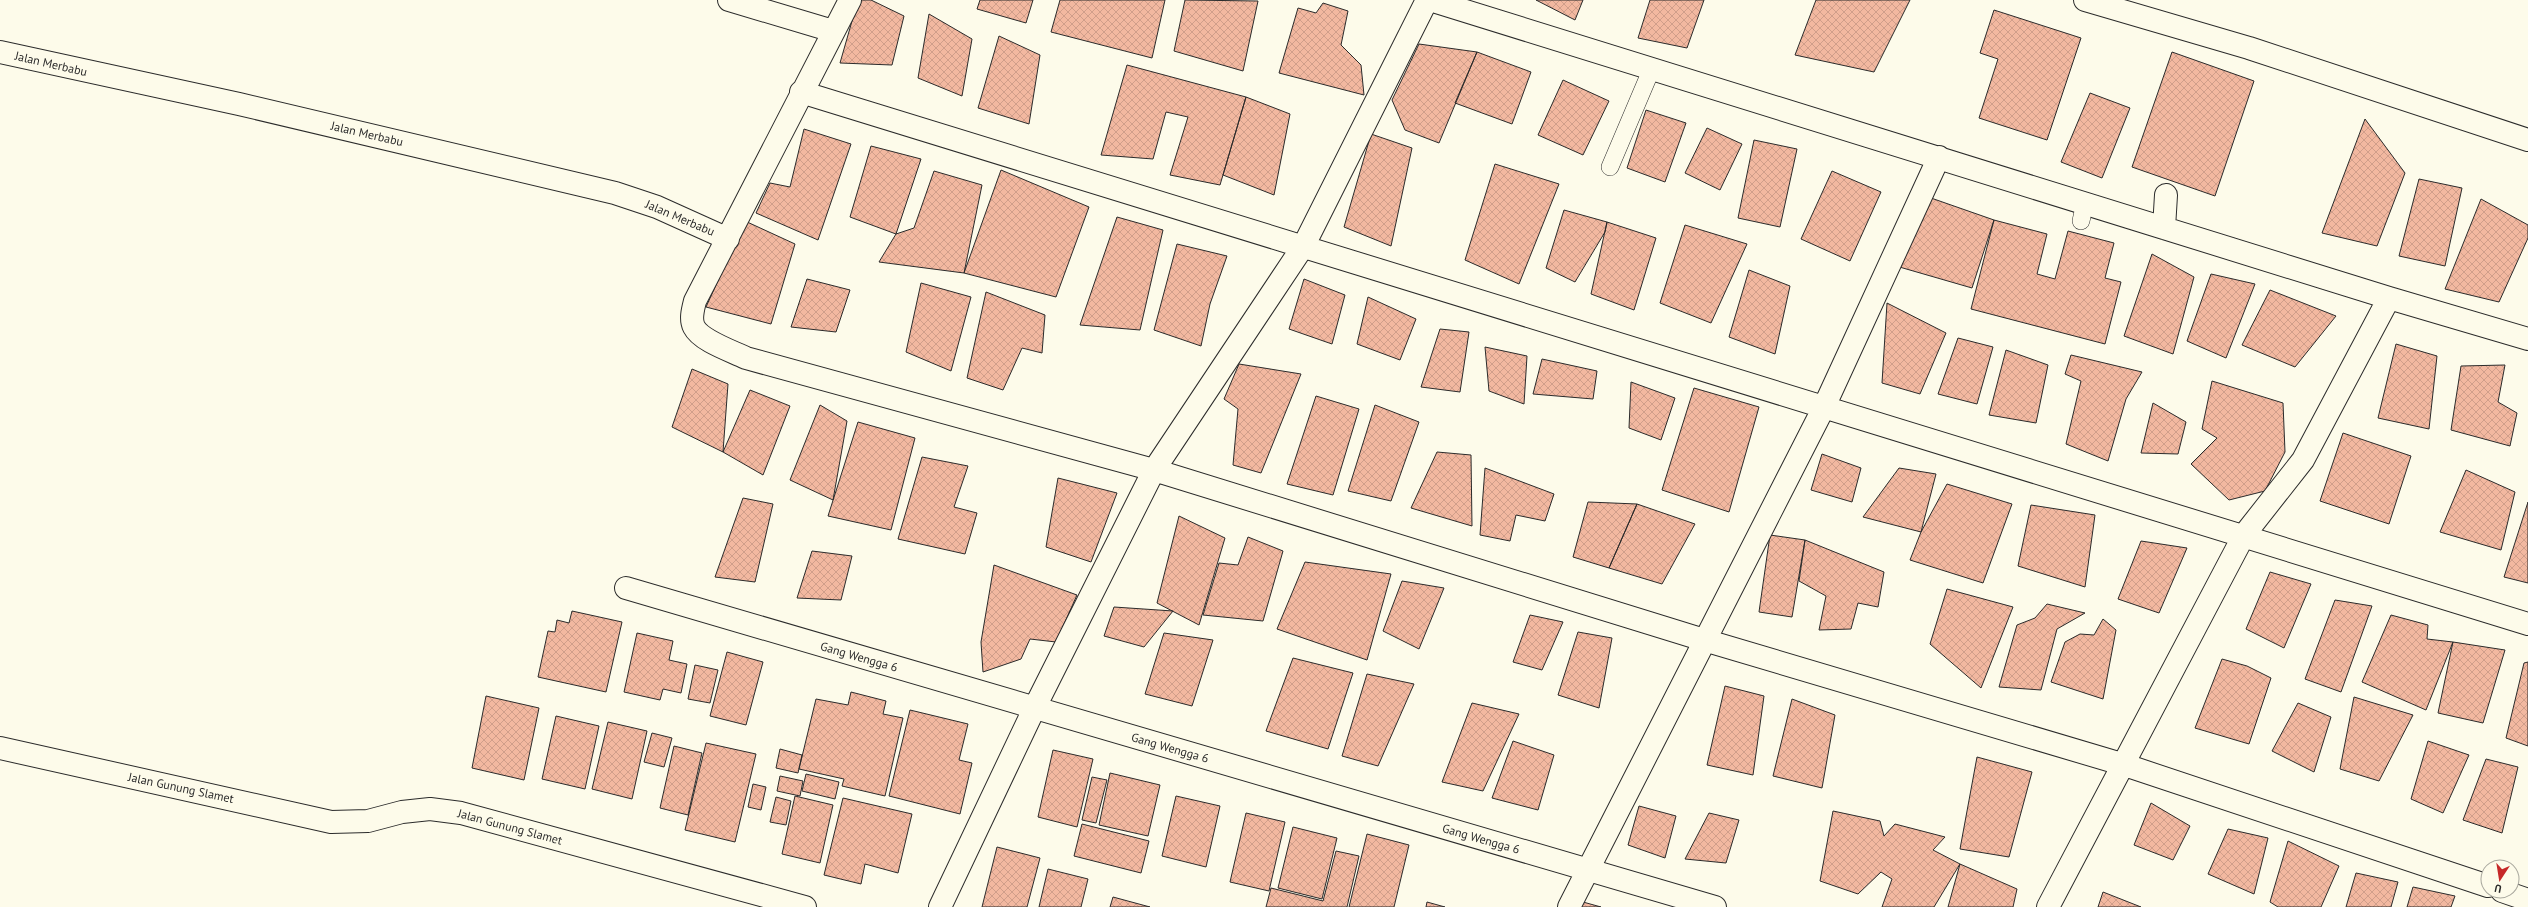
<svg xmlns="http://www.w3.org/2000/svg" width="2528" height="907" font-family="'PT Sans',sans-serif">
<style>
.building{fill:url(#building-cross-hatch);stroke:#2b2b2b}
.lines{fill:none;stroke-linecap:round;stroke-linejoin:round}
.service-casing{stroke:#2b2b2b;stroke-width:18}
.minor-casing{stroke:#2b2b2b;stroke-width:24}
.service{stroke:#fdfbea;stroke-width:17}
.minor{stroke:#fdfbea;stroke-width:22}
.labels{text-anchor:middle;stroke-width:3;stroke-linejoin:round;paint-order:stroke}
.street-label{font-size:12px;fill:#2b2b2b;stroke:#fdfbea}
</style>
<defs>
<pattern id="building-cross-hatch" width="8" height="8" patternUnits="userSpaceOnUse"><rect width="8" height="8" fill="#f2b8a0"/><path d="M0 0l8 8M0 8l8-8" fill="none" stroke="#d09e8a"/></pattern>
</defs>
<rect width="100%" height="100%" fill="#fdfbea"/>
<path class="building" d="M858 0H871L904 16 892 65 840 63Z
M980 0H1033L1026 23 977 9Z
M1060 0H1165L1152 58 1051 32Z
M1185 0 1258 1 1243 71 1174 51Z
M1536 0H1583L1575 20Z
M1650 0H1704L1687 48 1638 38Z
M1816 0H1910L1874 72 1795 55Z
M1323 3 1348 11 1341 45 1361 65 1364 95 1279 73 1298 8 1316 13Z
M1994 10 2081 38 2047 140 1979 118 1998 59 1980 53Z
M929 14 972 39 962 96 918 78Z
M999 36 1040 55 1029 124 978 108Z
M1419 44 1477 52 1439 143 1405 130 1392 100Z
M1477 52 1531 72 1512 124 1455 103Z
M2172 52 2254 81 2215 196 2132 167Z
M1127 65 1246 97 1220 185 1170 175 1188 117 1166 112 1153 159 1101 155Z
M1563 80 1609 101 1583 155 1538 135Z
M2090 93 2130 108 2102 178 2061 162Z
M1246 97 1290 114 1274 195 1223 175Z
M1646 110 1686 123 1665 182 1627 168Z
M2365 119 2405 173 2377 246 2322 233Z
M1707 128 1742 144 1720 190 1685 173Z
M804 129 851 144 818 240 756 213 770 183 790 187Z
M1371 134 1412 148 1391 246 1344 227Z
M1754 140 1797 149 1780 227 1738 218Z
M871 146 921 159 896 234 850 217Z
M1495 164 1559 184 1519 284 1465 260Z
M1001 170 1089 207 1056 297 964 273Z
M934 171 982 185 964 273 879 262 896 234 914 228Z
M1832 171 1881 192 1850 261 1801 239Z
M2419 179 2462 188 2445 266 2399 256Z
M1931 198 1994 220 1972 288 1896 266Z
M2481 199 2528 225V238L2499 302 2445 289Z
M1564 210 1607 222 1605 232 1575 282 1546 268Z
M1117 217 1163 230 1140 330 1080 325Z
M1994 220 2047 234 2037 274 2055 279 2068 231 2114 243 2105 278 2121 282 2105 344 1971 309Z
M745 221 795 244 771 324 706 307Z
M1607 222 1656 238 1634 310 1591 294Z
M1685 225 1747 244 1711 323 1660 303Z
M1177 244 1227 256 1210 304 1201 346 1154 330Z
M2152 254 2194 277 2173 354 2124 336Z
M1749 270 1790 286 1775 354 1729 337Z
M2211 274 2255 284 2226 358 2187 341Z
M807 279 850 290 836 332 791 327Z
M1304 279 1345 295 1332 344 1289 329Z
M921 283 971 297 951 371 906 352Z
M2270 290 2336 316 2295 367 2242 345Z
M986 292 1045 315 1042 353 1022 348 1003 390 967 378Z
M1368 297 1416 319 1400 360 1357 344Z
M1887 303 1946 333 1920 394 1882 383Z
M1440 329 1469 332 1460 392 1421 387Z
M1958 338 1993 347 1977 404 1938 394Z
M2396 344 2437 356 2429 429 2378 418Z
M1485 347 1527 356 1524 404 1489 391Z
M2006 350 2048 365 2036 423 1989 415Z
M2071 355 2142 372 2126 399 2108 461 2066 444 2081 381 2065 374Z
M1542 359 1597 371 1593 399 1533 394Z
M1239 364 1301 374 1261 473 1233 465 1238 409 1224 399Z
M2505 365 2498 402 2517 413 2510 446 2451 430 2461 366Z
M692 369 728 384 723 452 672 427Z
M2212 381 2283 403 2285 452 2265 491 2229 500 2191 464 2217 438 2202 429Z
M1631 382 1675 398 1661 440 1629 428Z
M1694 388 1759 407 1729 512 1662 490Z
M750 390 790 406 763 475 723 452Z
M1316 396 1359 409 1333 495 1287 484Z
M2153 403 2186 422 2178 454 2141 453Z
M820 405 847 421 833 500 790 480Z
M1375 405 1419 422 1391 501 1348 491Z
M858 422 915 438 891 530 828 516Z
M2343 433 2411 456 2389 524 2320 501Z
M1437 452 1471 455 1472 526 1411 508Z
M1822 454 1861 468 1852 502 1811 490Z
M922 457 968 466 954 507 977 513 965 554 898 539Z
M1485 468 1554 494 1545 521 1516 515 1510 541 1480 535Z
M1899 468 1936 474 1921 532 1863 517Z
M2466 470 2515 492 2501 550 2440 532Z
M1058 478 1117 493 1091 562 1046 547Z
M1947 484 2012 504 1983 583 1910 560 1921 532Z
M743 498 773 504 755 582 715 577Z
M1588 502 1637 504 1609 568 1573 557Z
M2528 502V583L2504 577Z
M1637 504 1695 524 1662 584 1609 568Z
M2031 505 2095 515 2085 587 2018 566Z
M1179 516 1225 538 1199 625 1157 603Z
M1770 535 1805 540 1792 617 1759 612Z
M1248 537 1283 551 1263 621 1203 615 1219 563 1238 565Z
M1805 540 1884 572 1878 607 1858 603 1851 629 1819 630 1826 596 1799 581Z
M2141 541 2187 548 2159 613 2118 599Z
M812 551 852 556 841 600 797 598Z
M1305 562 1391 574 1367 660 1277 629Z
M994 565 1077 595 1056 642 1030 639 1021 659 983 672 981 642Z
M2270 572 2311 584 2284 648 2246 629Z
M1402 581 1444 588 1419 649 1383 631Z
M1947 589 2013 607 1981 688 1930 644Z
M2335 600 2372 606 2341 692 2305 679Z
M2047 604 2085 613 2057 629 2041 690 1999 687 2017 625 2035 618Z
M1114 607 1173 611 1144 647 1104 636Z
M572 611 622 622 606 692 538 677 548 631 555 632 557 620 569 623Z
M1530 615 1563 622 1542 670 1513 662Z
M2391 615 2428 625 2427 639 2453 642 2426 710 2362 682Z
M2103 619 2116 630 2103 699 2051 682 2065 642 2080 634 2094 635Z
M1578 632 1612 638 1599 708 1558 695Z
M637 633 673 641 669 660 687 664 681 693 663 689 660 700 624 692Z
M1164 633 1213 640 1192 706 1145 694Z
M2453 642 2505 650 2483 723 2438 713Z
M727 652 763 662 746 725 710 716Z
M1293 658 1353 673 1328 749 1266 731Z
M2222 659 2247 666 2271 678 2249 744 2195 728Z
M2528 662V746L2506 738 2524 663Z
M695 665 718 670 710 703 688 699Z
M1367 674 1414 684 1378 766 1342 756Z
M1725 686 1764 696 1753 775 1707 765Z
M851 692 886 701 883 714 903 718 885 796 842 786 844 779 799 769 816 699 848 705Z
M486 696 539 708 524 780 472 768Z
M2354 697 2413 715 2379 781 2340 769Z
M1792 699 1835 715 1822 788 1773 776Z
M1472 703 1519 714 1483 791 1442 782Z
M2298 703 2331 717 2314 772 2272 751Z
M910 710 968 724 959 760 972 763 960 814 889 796Z
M556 716 599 726 585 789 542 779Z
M608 722 647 731 632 799 592 789Z
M652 733 672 738 664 767 644 762Z
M1513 741 1554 755 1538 810 1492 798Z
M2428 741 2469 755 2443 813 2411 799Z
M706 743 756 754 735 842 685 830Z
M674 746 702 753 688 815 660 808Z
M780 749 802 755 798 773 776 768Z
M1053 750 1093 759 1077 827 1038 817Z
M1977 757 2032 772 2009 857 1960 849Z
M2486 759 2518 767 2502 833 2463 820Z
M1110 773 1160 785 1148 836 1099 825Z
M806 774 839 782 835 799 802 791Z
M780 776 803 781 800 796 777 791Z
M1092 777 1107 780 1096 823 1082 820Z
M753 784 766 787 761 810 748 807Z
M795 796 833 805 820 863 782 854Z
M1176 796 1220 806 1206 867 1162 856Z
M776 797 791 801 786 825 770 822Z
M843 798 912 814 898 873 865 864 861 884 824 875Z
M2151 803 2190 826 2173 860 2134 845Z
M1639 806 1676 816 1665 858 1628 845Z
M1833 811 1880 821 1884 836 1895 824 1945 837 1933 850 1960 864 1934 907H1882L1892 879 1881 872 1858 894 1820 881Z
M1246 813 1285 822 1269 891 1230 882Z
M1709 813 1739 820 1726 863 1685 859Z
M1082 824 1149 841 1141 873 1074 856Z
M1293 827 1337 838 1322 899 1278 888Z
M2228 829 2268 838 2254 894 2208 874Z
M1367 834 1409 845 1394 907H1349Z
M2288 841 2339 866 2321 907H2278L2270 902Z
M997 847 1040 858 1027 907H982Z
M1336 851 1359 856 1347 907H1266L1271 888 1323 901Z
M1960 864 2017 889 2013 907H1948Z
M1048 869 1088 879 1081 907H1039Z
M2356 873 2398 882 2391 907H2346Z
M2413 887 2455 896 2451 907H2407Z
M2103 892 2141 907H2098Z
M1113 897 1150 907H1110Z
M1427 902 1445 907H1426Z
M1583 902 1601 907H1581Z"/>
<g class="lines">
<g class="service-casing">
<path id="service" d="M1610 167 1652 68
M2081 221 2085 202"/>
</g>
<g class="minor-casing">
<path id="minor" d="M729 0 833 31
M850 0 695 301C693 309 690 319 694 327 701 341 732 351 746 358L1154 470 1704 640 2125 765 2488 886
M1430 0 2389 298 2528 339
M2085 0 2249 48 2528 140
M0 52 239 104 615 193 657 207 728 239
M801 92 2528 624
M2164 228 2166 195
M626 588 1715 907
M0 748 331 822 368 821 402 812 430 809 461 813 805 907
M2502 891 2528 900
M940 907 1034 709 1154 470 1304 245 1427 0
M1569 907 1824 407 1939 157
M2048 907 2244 535 2303 460 2389 298"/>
</g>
<use href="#service" class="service"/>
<use href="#minor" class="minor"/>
</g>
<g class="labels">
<g class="street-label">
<text transform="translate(51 64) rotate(13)" y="4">Jalan Merbabu</text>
<text transform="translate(367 134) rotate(13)" y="4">Jalan Merbabu</text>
<text transform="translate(680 218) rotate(23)" y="4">Jalan Merbabu</text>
<text transform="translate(859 657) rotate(16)" y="4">Gang Wengga 6</text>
<text transform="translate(1170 748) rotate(16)" y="4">Gang Wengga 6</text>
<text transform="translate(181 788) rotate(12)" y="4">Jalan Gunung Slamet</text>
<text transform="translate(510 827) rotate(15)" y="4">Jalan Gunung Slamet</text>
<text transform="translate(1481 839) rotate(16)" y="4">Gang Wengga 6</text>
</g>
</g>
<g transform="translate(2500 879) rotate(192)"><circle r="19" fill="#fdfbea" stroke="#a9a89e"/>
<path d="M0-3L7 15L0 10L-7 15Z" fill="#c62828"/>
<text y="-6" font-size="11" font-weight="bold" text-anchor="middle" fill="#2b2b2b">U</text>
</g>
</svg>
